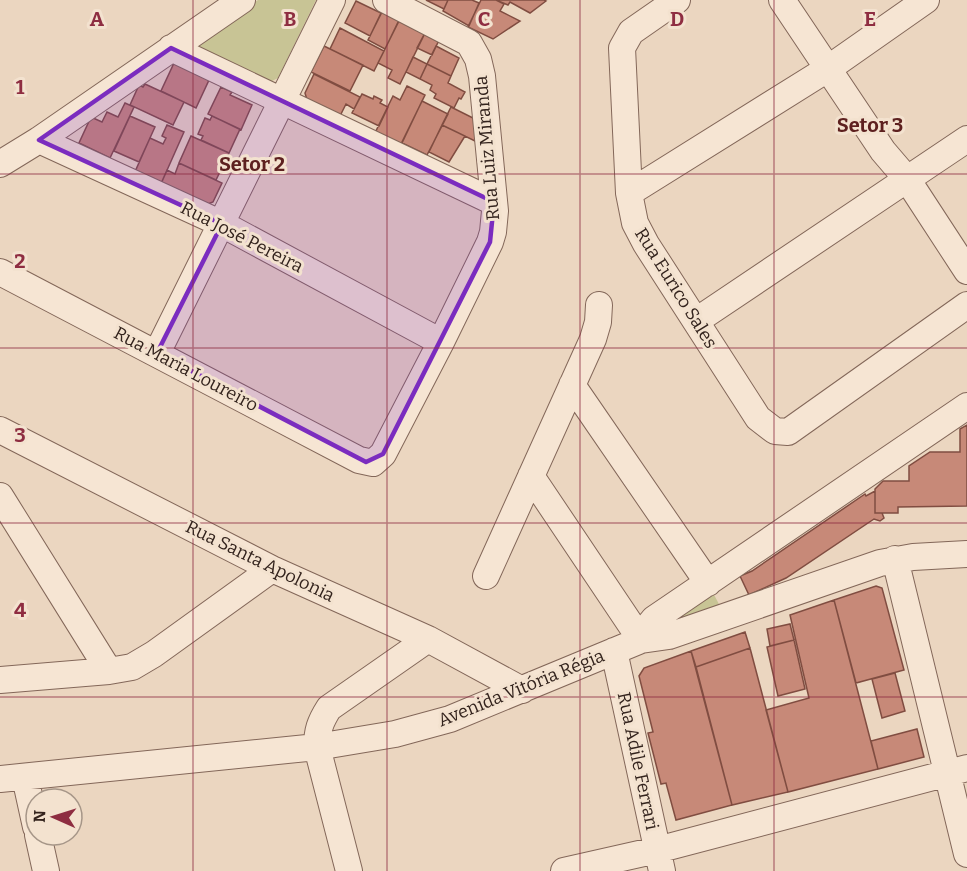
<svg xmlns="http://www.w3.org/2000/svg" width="967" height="871" font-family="Bitter,serif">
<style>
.green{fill:#c8c495}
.building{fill:#c78978;stroke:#804d41;stroke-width:1.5}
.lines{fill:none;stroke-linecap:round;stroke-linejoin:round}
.minor-casing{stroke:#836759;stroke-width:28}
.minor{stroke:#f6e5d3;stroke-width:26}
.marked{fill:#7b2cbf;fill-opacity:0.2;stroke:#7b2cbf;stroke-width:4.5;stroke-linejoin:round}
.grid{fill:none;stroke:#8e2d41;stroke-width:1.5;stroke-opacity:0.55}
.labels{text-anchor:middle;stroke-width:6;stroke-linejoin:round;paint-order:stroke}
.street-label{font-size:18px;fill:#33231d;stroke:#f3e2cf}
.neighbourhood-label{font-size:20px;font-weight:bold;fill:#5d201f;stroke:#f3e2cf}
.grid-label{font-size:20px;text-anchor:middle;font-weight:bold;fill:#8e2d41;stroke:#f3e2cf;stroke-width:6;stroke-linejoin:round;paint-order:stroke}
</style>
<rect width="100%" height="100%" fill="#ebd6c0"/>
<path class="green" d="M258 0H316L278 78 270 82 198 51 196 42Z
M712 591 720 606 659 626Z"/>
<path class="building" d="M426 0H448L444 9Z
M448 0H472L479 3 469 26 443 11Z
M481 0H496L504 4 500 11 520 21 493 39 468 27Z
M496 0H544L546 1 530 13 510 2 508 5Z
M356 1 381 13 370 36 345 23Z
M383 10 400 18 385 49 368 40Z
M399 21 425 33 400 84 388 78 392 70 378 63Z
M340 28 384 51 374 71 330 49Z
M426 31 440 38 432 55 417 48Z
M324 46 363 65 350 91 311 72Z
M436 46 459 58 451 76 427 64Z
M413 57 427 64 420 79 406 72Z
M174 63 209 80 196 108 161 91Z
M427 64 451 76 448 83 465 92 461 99 459 98 454 108 434 98 436 94 430 90 432 85 420 79Z
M314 74 360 97 354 109 346 104 340 116 307 100 305 93Z
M145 84 184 102 173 125 130 105 139 85 143 87Z
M407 86 425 95 399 148 374 135 393 96 400 100Z
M221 87 232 92 230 95 252 105 241 130 208 114Z
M362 94 373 99 374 96 382 100 380 103 388 107 379 126 352 113Z
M422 101 448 114 427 155 402 143Z
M125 103 134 107 110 158 79 143 91 117 102 122 107 112 118 117Z
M451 107 475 119 477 142 442 125Z
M130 116 155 127 139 162 114 151Z
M212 116 240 129 229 153 201 140 203 136 198 134 205 118 210 120Z
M167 125 184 132 160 186 134 174 150 138 163 144 166 138 162 136Z
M442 125 465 136 449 162 429 152Z
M191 136 229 153 216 180 179 163Z
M179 163 222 183 213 202 203 206 160 186 167 170 175 174Z
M967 425V506L898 507V513H875V489L883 481H909V466L930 452H960V429Z
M875 491V513H882L884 518 880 521 874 519 786 578 749 595 740 576 752 571 865 494 866 496Z
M876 586 882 588 904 670 856 683 834 600Z
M834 600 878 769 788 792 766 710 809 698 790 615Z
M790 624 794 640 770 646 767 629Z
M745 632 750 648 696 667 691 651Z
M794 640 805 689 778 696 767 647Z
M750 648 788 792 732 805 696 667Z
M691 651 732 805 676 820 666 783 661 784 648 733 653 732 639 676 644 668Z
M895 673 905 711 882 718 872 679Z
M917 729 924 757 878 769 871 741Z"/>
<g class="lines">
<g class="minor-casing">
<path id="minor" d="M677 0 631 32 622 48 629 193 635 223 646 244 758 418 775 431 788 432 967 305
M782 0 883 151 907 179 967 271
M171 48 494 202
M39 140 222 224 441 342
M0 164 39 140 242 0
M629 193 829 68 926 0
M0 272 359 460 373 463 383 454 441 342 490 242 493 232 495 211 482 76 478 59 469 43 386 0
M696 321 967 139
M157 353 332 0
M572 385 708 583
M0 430 272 569 428 639 522 690
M531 476 641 640
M0 496 109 671
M895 559 967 854
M486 576 593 339 598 322 599 305
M641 640 645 630 654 619 967 406
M614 651 662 871
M0 680 109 671 132 667 154 654 272 569
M25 777 36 827
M0 779 317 747 395 734 450 719 641 640 669 636 880 563 913 557 967 554
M38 835 46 871
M349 871 317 747C317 731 320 722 329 708L428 639
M564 871 657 850 967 768"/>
</g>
<use href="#minor" class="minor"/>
</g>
<path class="marked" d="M171 48 494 202 490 242 383 454 366 462 157 353 222 224 39 140Z"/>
<path class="grid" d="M193 0V871M387 0V871M580 0V871M774 0V871M0 174H967M0 348H967M0 523H967M0 697H967"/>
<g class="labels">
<g class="street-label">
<text transform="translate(487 148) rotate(-95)" y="6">Rua Luiz Miranda</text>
<text transform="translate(242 237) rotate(27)" y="6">Rua José Pereira</text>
<text transform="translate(676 288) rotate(58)" y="6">Rua Eurico Sales</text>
<text transform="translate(186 369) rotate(28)" y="6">Rua Maria Loureiro</text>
<text transform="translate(260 561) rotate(26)" y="6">Rua Santa Apolonia</text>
<text transform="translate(521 688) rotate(-22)" y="6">Avenida Vitória Régia</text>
<text transform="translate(638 761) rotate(78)" y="6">Rua Adile Ferrari</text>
</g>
<g class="neighbourhood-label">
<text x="870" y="132">Setor 3</text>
<text x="252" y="171">Setor 2</text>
</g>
</g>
<g class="grid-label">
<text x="97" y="26">A</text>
<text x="290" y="26">B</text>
<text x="484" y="26">C</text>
<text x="677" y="26">D</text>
<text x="870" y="26">E</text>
<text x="20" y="94">1</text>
<text x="20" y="268">2</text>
<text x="20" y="442">3</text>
<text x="20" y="617">4</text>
</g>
<g transform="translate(54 817) rotate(273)"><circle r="28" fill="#f3e2cf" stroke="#a69688" stroke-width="1.5"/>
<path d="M0-4.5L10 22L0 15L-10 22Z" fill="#8e2d41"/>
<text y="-9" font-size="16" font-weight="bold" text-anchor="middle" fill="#33231d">N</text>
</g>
</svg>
